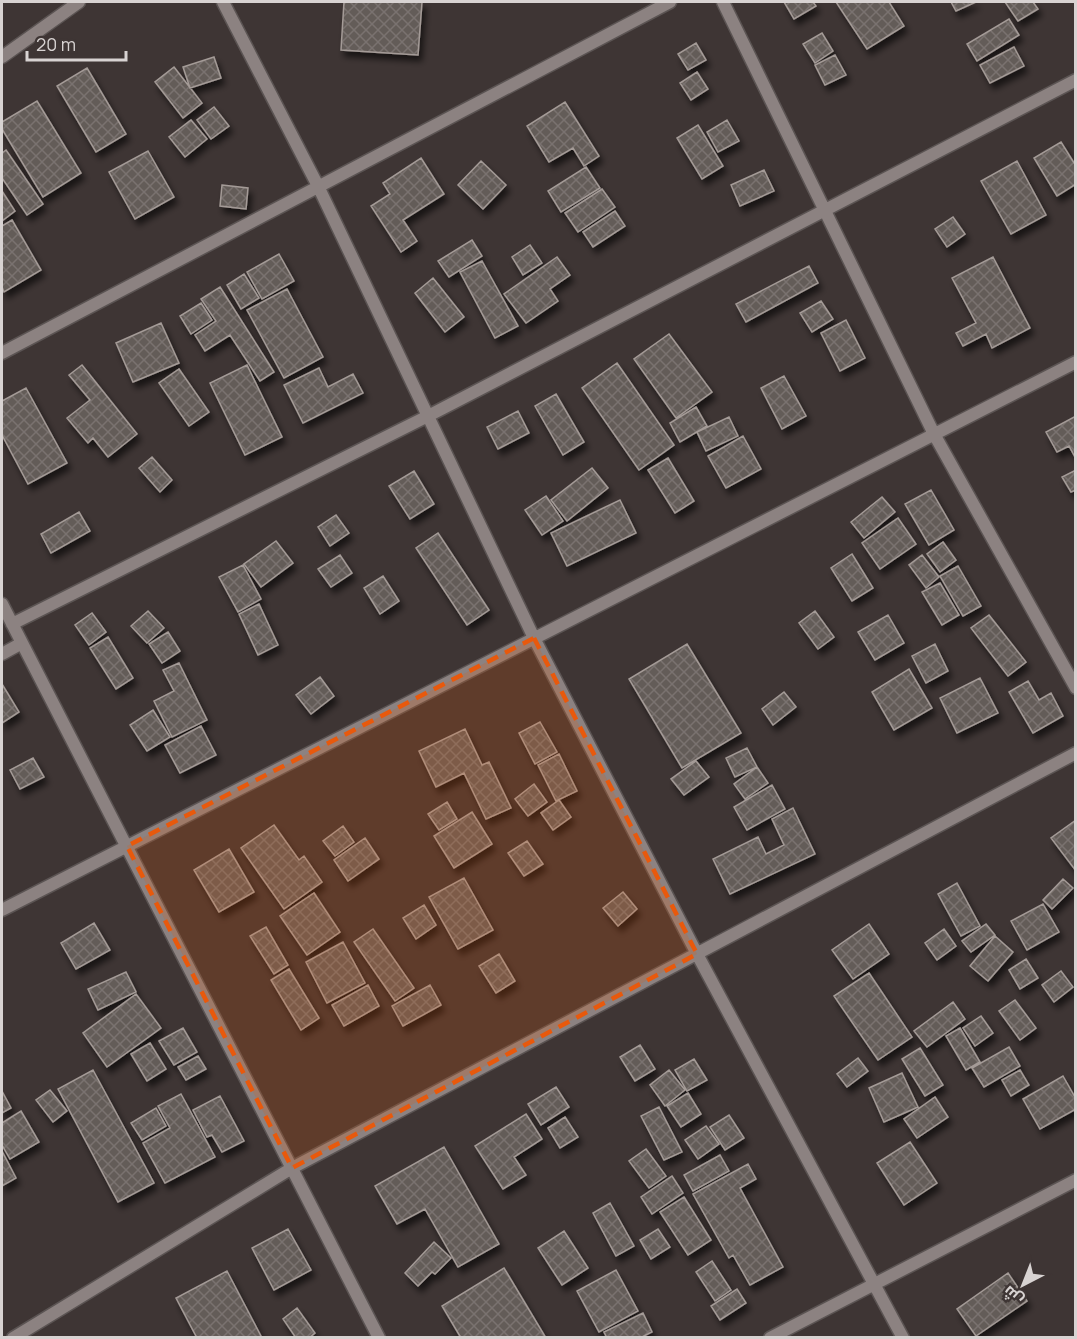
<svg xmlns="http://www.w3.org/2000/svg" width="1077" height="1339" font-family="Manrope,Cairo,sans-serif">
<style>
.building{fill:url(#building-cross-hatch);stroke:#a49b97;stroke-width:1.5;filter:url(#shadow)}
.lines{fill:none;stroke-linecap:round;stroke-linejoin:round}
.street-casing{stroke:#5b5453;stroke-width:15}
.street{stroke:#8c8281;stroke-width:12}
.marked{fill:#e8590c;fill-opacity:0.2;stroke:#e8590c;stroke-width:4.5;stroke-dasharray:12 8;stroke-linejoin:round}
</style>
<defs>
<pattern id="building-cross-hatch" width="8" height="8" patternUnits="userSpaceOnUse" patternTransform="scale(1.5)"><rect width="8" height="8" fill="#645c58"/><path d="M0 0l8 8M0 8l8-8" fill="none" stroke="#79726f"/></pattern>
<filter id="shadow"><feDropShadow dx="3.5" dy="6" stdDeviation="3" flood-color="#0009"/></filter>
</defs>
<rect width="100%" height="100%" fill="#3e3534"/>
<path class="building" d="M344 2H422L418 55 341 50Z
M784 2H813L816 6 794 19Z
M836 2H889L904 26 867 49Z
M951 2H976L956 11Z
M1005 2H1033L1038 9 1018 21Z
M1009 19 1019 35 977 61 967 44Z
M822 33 833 51 815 63 803 44Z
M696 43 706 60 688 70 678 54Z
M1014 47 1024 66 990 83 980 65Z
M835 55 846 75 825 85 815 65Z
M214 57 221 78 190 88 183 67Z
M174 67 202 103 183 118 155 82Z
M87 68 126 134 96 152 57 86Z
M697 72 708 89 691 100 680 83Z
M37 101 81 173 43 197 2 129V122Z
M565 102 599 156 584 166 573 148 549 162 527 126Z
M214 107 229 126 211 139 197 120Z
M191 120 207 139 185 157 169 137Z
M727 120 739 141 718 152 707 132Z
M698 125 723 166 702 179 677 138Z
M1061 142 1076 166V184L1057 196 1034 158Z
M6 150 43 204 27 215 2 178V153Z
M148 151 174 197 135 219 109 172Z
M421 158 444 194 403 220 417 241 401 252 371 206 390 194 383 183Z
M481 161 506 185 483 209 458 185Z
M1017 161 1046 215 1011 234 981 181Z
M586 167 600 188 561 212 548 191Z
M764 170 774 191 740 206 731 185Z
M222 185 248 188 246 209 220 206Z
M602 189 615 207 578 232 565 213Z
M2 191 15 211 2 221Z
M615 211 625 226 593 247 583 232Z
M953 217 965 234 947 247 935 229Z
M12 220 41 270 4 292 2 287V226Z
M472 240 482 256 449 277 438 261Z
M530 245 542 263 523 275 512 257Z
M279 254 294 281 262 299 247 272Z
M557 257 570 275 550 289 558 301 526 323 504 294Z
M993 257 1030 328 992 348 986 334 963 346 956 333 976 323 952 278Z
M482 261 518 326 495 338 460 272Z
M809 266 818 283 746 322 736 304Z
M244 274 259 298 241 309 227 285Z
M433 278 464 317 445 332 415 293Z
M220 287 274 372 260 381 230 335 205 351 195 335 216 321 201 299Z
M287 289 323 357 284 378 247 310Z
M821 301 833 319 812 332 800 313Z
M201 303 212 320 191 334 180 316Z
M846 320 865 358 840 371 821 333Z
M161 323 179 363 133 382 116 343Z
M669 334 712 392 676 418 634 359Z
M617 363 674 445 639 470 582 388Z
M82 365 137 434 108 457 93 438 88 443 67 418 90 400 69 375Z
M247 365 282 437 245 455 210 383Z
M319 368 328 387 353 374 363 393 303 423 284 385Z
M179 369 209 412 189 426 159 383Z
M784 376 806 416 782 429 761 388Z
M26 388 67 463 28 484 2 435V401Z
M556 394 584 442 563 455 535 406Z
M696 407 707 426 680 442 670 423Z
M518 411 529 433 498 449 487 427Z
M1076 416V459L1069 446 1057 452 1046 432Z
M729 417 738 436 706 451 697 432Z
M743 436 761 469 726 488 708 456Z
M152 457 172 480 160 492 139 468Z
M668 458 694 501 675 513 648 470Z
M592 468 608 488 567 521 551 500Z
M1076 470V490L1071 492 1062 477Z
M414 471 434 504 410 519 389 486Z
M931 490 954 530 929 545 905 504Z
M546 496 563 521 542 535 525 510Z
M882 497 895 512 864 538 851 522Z
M620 500 636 533 567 566 551 533Z
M79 512 90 531 51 553 41 534Z
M336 515 349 533 330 546 318 527Z
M898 518 916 544 880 569 862 543Z
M438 533 489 610 467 625 416 548Z
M276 541 293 563 261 587 244 564Z
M943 542 956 560 940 572 927 554Z
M852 554 873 588 852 601 831 568Z
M340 555 352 573 331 587 318 569Z
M922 555 939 577 926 588 909 565Z
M243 565 261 599 238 612 219 577Z
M958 566 981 606 963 616 940 576Z
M383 576 399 601 380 614 364 588Z
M940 583 959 615 942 625 922 592Z
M259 604 278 645 258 655 239 614Z
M148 611 164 628 147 643 131 626Z
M815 611 834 637 818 649 799 623Z
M92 613 106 632 89 645 75 625Z
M888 615 904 643 875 660 858 632Z
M989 615 1026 662 1008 676 971 628Z
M168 632 180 651 162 663 149 644Z
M108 637 133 678 116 689 90 648Z
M687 644 741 733 682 768 629 679Z
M935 644 948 671 926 683 912 656Z
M179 663 207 720 172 737 154 701 174 691 163 670Z
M909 669 932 708 894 730 872 692Z
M320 677 334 696 311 714 296 695Z
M980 678 998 713 957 733 940 698Z
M1028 681 1039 700 1051 693 1063 716 1033 733 1009 692Z
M2 684 19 712 2 723Z
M784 692 796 707 773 725 762 709Z
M153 710 170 737 147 751 130 725Z
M540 722 557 752 535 764 519 733Z
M201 726 216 755 180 773 165 745Z
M465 729 482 765 489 762 511 808 486 819 464 773 436 787 419 751Z
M747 748 757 767 735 777 726 758Z
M559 754 577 791 556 801 538 765Z
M33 758 44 777 20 789 10 770Z
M696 761 709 777 684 795 671 779Z
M757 767 768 783 745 799 734 784Z
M534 784 547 802 528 816 515 799Z
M772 785 785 809 747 830 734 807Z
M559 800 571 817 553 830 541 813Z
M447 802 457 819 439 830 428 814Z
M793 808 815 854 730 894 713 859 758 837 766 854 784 845 772 819Z
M472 812 492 844 454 868 434 836Z
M1076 820V871L1051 838Z
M274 825 299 860 304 856 322 882 284 909 241 848Z
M343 826 354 842 335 856 323 841Z
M365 838 379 859 348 881 334 860Z
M527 841 543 864 524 876 508 853Z
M229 849 254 892 219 912 194 870Z
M464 878 493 930 458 949 429 897Z
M1063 879 1073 888 1052 909 1043 900Z
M957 883 980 926 961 936 938 894Z
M623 892 637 909 618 926 603 908Z
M314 893 340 932 307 955 280 916Z
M1043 904 1059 932 1027 950 1011 921Z
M424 905 436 925 416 939 403 918Z
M94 923 110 950 76 969 61 943Z
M869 924 889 954 853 979 832 950Z
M986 924 995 935 971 952 962 941Z
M266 927 288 965 274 974 250 936Z
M373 929 414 988 395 1001 354 942Z
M944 929 956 946 937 960 925 943Z
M995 936 1013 952 988 981 970 966Z
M343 942 365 983 327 1003 306 962Z
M499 954 515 981 496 993 479 966Z
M1026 959 1038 978 1020 989 1009 970Z
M289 969 319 1018 301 1030 271 980Z
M1061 971 1073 987 1054 1002 1042 985Z
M126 972 136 992 98 1010 88 989Z
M869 973 912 1037 878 1060 834 996Z
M368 985 379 1006 344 1026 332 1005Z
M430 985 441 1005 403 1026 392 1006Z
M136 994 161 1028 107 1067 83 1033Z
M1015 1000 1036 1028 1020 1040 999 1011Z
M953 1002 965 1019 927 1047 914 1031Z
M981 1016 993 1033 975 1046 963 1028Z
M183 1028 197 1052 174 1065 159 1041Z
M960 1028 980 1062 966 1070 946 1036Z
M150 1043 166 1069 147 1081 131 1054Z
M640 1045 655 1069 635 1081 620 1057Z
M1009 1047 1020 1066 984 1087 972 1068Z
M920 1048 943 1085 925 1096 902 1059Z
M198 1056 206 1069 186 1080 178 1067Z
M858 1058 868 1071 847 1087 837 1074Z
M694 1059 707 1080 687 1091 675 1070Z
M93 1070 154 1183 118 1202 58 1089Z
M669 1070 685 1090 665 1106 650 1085Z
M1020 1070 1029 1085 1011 1096 1002 1080Z
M902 1073 918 1107 884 1122 869 1088Z
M1063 1076 1076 1099V1109L1040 1129 1023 1099Z
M556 1087 569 1107 541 1125 528 1104Z
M50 1090 67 1111 53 1122 36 1100Z
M2 1091 11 1108 2 1113Z
M688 1093 701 1114 681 1127 667 1106Z
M181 1094 215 1157 165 1183 143 1143 170 1128 158 1106Z
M220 1096 244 1141 222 1152 212 1135 207 1137 193 1110Z
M935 1097 948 1117 917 1138 904 1119Z
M659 1107 682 1152 664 1160 641 1116Z
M156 1108 166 1126 142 1140 131 1123Z
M21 1111 39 1142 10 1159 2 1145V1123Z
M526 1114 542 1139 514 1157 526 1175 503 1189 475 1146Z
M729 1115 744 1138 725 1150 710 1127Z
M565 1117 578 1137 560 1148 548 1128Z
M706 1126 719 1144 698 1159 685 1140Z
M910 1142 937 1183 904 1205 877 1163Z
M444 1147 499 1244 458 1267 425 1209 397 1224 375 1186Z
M646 1149 666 1176 649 1188 629 1161Z
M2 1151 16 1178 2 1186Z
M720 1155 729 1171 693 1191 684 1175Z
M748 1164 756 1179 740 1188 783 1267 750 1285 733 1255 729 1258 693 1194Z
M672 1176 683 1193 652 1214 641 1197Z
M684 1197 711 1240 688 1255 660 1212Z
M610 1203 634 1246 616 1256 593 1213Z
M288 1229 311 1270 274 1290 252 1248Z
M658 1229 670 1247 651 1259 640 1240Z
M564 1231 588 1268 562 1285 538 1248Z
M434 1242 451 1258 435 1274 432 1272 418 1286 405 1273Z
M712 1261 731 1290 715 1301 696 1272Z
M504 1268 546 1338H461L442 1306Z
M616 1270 638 1311 599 1332 577 1291Z
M227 1271 262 1338H197L176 1298Z
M1008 1273 1027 1301 976 1336 957 1309Z
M737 1289 746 1303 720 1320 711 1306Z
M297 1308 315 1333 309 1338H296L283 1319Z
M643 1313 652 1332 640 1338H607L604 1332Z"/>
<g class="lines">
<g class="street-casing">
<path id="street" d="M223 2 318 186 534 638 697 954 903 1338
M723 2 934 434 1076 688
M2 57 79 2
M2 353 670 2
M2 604 379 1338
M12 624 428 416 1076 80
M2 654 22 643
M2 910 1076 362
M13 1338 292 1168 1076 753
M770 1338 1076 1180"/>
</g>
<use href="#street" class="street"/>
</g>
<path class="marked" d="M534 638 697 954 292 1168 127 846Z"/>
<rect width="1077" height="1339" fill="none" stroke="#d8d3d2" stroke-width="6"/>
<g transform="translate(1023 1285) rotate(222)" stroke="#3e3534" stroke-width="4.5" paint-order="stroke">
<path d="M0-4.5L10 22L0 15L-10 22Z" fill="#d8d3d2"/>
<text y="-9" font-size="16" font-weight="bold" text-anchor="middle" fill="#d8d3d2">ش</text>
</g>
<path d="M27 51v9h99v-9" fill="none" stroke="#d8d3d2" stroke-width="3"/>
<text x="36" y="51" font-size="18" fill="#d8d3d2" stroke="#3e3534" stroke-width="4.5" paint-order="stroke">20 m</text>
</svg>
